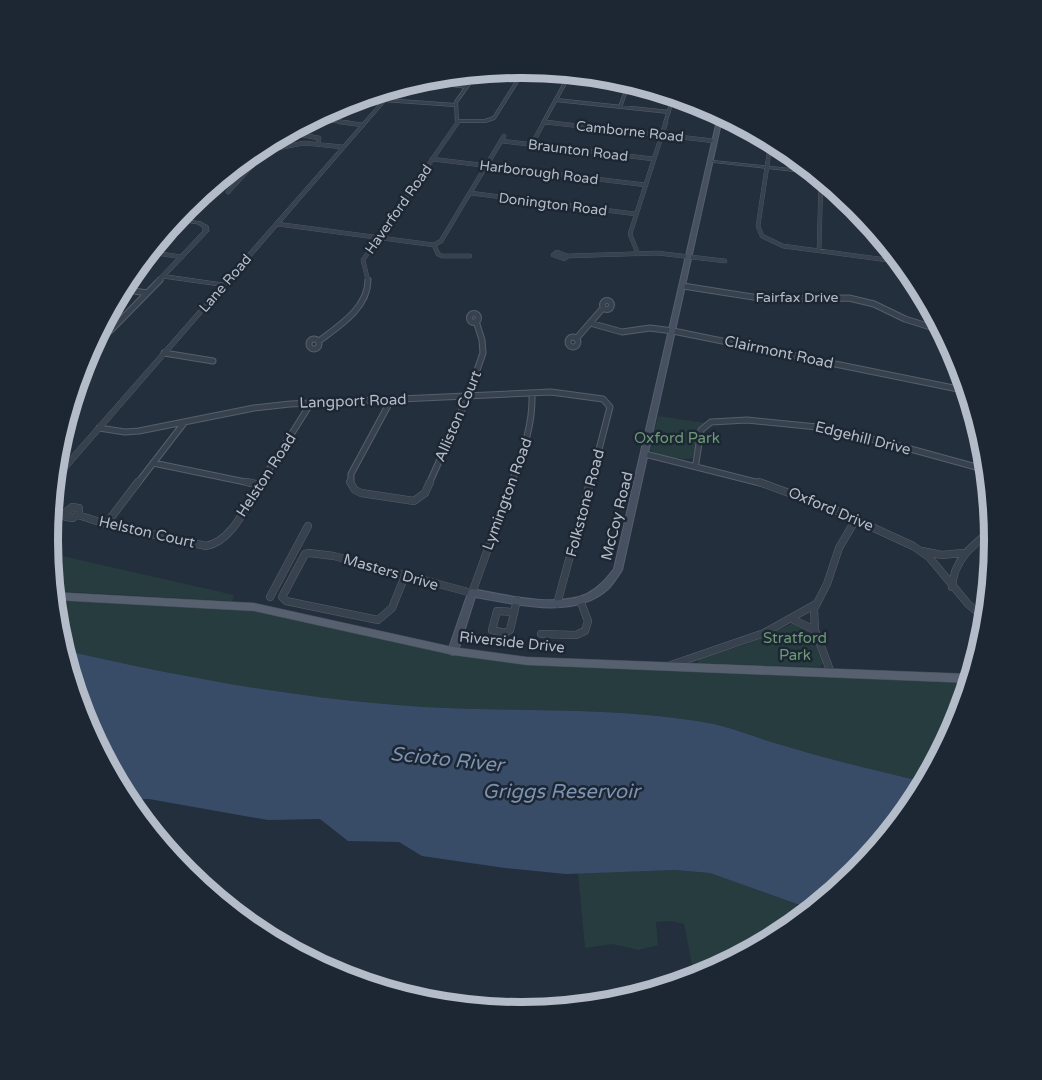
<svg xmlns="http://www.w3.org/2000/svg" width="1042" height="1080" font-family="'Varela Round',sans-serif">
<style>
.green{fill:#263c3f}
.water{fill:#394c67}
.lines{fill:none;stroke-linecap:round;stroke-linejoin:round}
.minor-far3-casing{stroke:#565f6c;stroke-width:4}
.minor-far2-casing{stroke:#565f6c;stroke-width:4.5}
.minor-far1-casing{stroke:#565f6c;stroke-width:7}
.minor-casing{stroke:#565f6c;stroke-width:8}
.tertiary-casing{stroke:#565f6c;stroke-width:1}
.secondary-casing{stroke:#565f6c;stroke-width:2}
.primary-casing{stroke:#414a57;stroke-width:1}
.minor-far3{stroke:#38414e;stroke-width:3}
.minor-far2{stroke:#38414e;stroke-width:4}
.minor-far1{stroke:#38414e;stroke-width:5}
.minor{stroke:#38414e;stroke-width:7}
.tertiary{fill:#38414e;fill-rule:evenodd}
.secondary{fill:#465061;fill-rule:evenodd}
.primary{fill:#56606e;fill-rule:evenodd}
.labels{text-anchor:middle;stroke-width:5;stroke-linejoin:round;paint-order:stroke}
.far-street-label{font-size:14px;fill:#b4bcc9;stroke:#1d2633}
.street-label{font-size:15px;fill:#b4bcc9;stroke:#1d2633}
.park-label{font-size:15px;fill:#6b9a76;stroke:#1d2633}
.near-water-label{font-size:20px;font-style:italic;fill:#7c92b1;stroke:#1d2633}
.rim{fill:none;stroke:#b4bcc9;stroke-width:8}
</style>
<rect width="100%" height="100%" fill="#242f3e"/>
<path class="green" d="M658 416 705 423 700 428 693 458C681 461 661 457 650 450Z
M49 553 234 595 232 601 53 591Z
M53 596 250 607 478 655 971 678 958 721 925 782C878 771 831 760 785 746 755 738 728 725 697 721 607 707 516 712 425 707 304 700 181 677 62 650L57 632Z
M794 623 813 631 824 662 820 667 698 663V659L703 657 744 645Z
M675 870 710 873 797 904 794 925 783 933 756 948H751V951L695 979 684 924 672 921 656 922 658 945 638 950 613 944 585 948 578 873Z"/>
<path class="water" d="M62 650C181 677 304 700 425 707 516 712 607 707 697 721 728 725 755 738 785 746 831 760 878 771 925 782L914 803 855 875 815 908 797 904 710 873 675 870 566 874 505 868 422 856 399 842 348 841 320 819 268 820 149 799H125L84 721Z"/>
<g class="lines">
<g class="minor-far3-casing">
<path id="minor-far3" d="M523 73 600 81 627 80
M446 84 467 87
M374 93H391
M384 100 455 105
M556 100 669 112
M620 107 627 88 623 80
M312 118 351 123
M458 121H485L494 118 526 67
M544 122 556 123
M457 123 456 102 478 71
M543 123 571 72
M665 123 674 95"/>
</g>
<g class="minor-far2-casing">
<path id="minor-far2" d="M340 122 363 125
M544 122 715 141
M302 135 319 138 318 144
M771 140 758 226 762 236 783 246 902 262
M501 141 654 159
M532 144 544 122
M258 147 278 148 304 143 343 147
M432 159 646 185
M228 192 268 148
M470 193 636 214
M277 224 434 245
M434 245 441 241 504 136
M434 245 438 254 442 256H470
M819 251 821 177
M149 252 182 257
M557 252 568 256 564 259 553 255Z
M638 254 630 234 666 122
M568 256 657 253 725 261
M158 281 163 276
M368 281 363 260 458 122"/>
</g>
<g class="minor-far1-casing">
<path id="minor-far1" d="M683 286 766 299 849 298 874 304 905 319 943 331
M121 289 147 293
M602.5 305a4.5 4.5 0 1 1 9 0a4.5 4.5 0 1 1-9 0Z
M469.5 318a4.5 4.5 0 1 1 9 0a4.5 4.5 0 1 1-9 0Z
M590 323 622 332 650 328 673 331 968 391
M97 336 111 330 160 280
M568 342a5 5 0 1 1 10 0a5 5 0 1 1-10 0Z
M576 339 603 308
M309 344a5 5 0 1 1 10 0a5 5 0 1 1-10 0Z
M319 341C339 326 368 308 368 280
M164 353 213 361
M99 428 125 432 139 431 254 408 290 404 551 392 603 399 610 407 590 484
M645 454 764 484
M153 463 255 484
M696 463 701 430 711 422 747 420 817 427 885 442 987 470
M137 484 184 423
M260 484 311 403
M351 484V474L391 400
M429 484 468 396 483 353 482 340 476 321
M511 484C522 453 533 427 532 394"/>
</g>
<g class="minor-casing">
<path id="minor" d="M247 482 260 485
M350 482 355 490 361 493 414 501 425 493 430 482
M759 482 835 510 913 546 929 557 968 604 986 619
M72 507 79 508V513L73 518 66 517V512Z
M78 515 106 524 206 546C233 541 247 504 261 482
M106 524 138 482
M922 551 942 555 962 553
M405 576 392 608 378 620 286 601 282 597 305 554 309 553 334 556 472 593 512 482
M952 587C954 559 972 546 993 529
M270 597 308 526
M557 604 590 482
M514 612 497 611 492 630 505 633 510 630 517 600
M794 620 815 630 831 673
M815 630 814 609 827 584 839 548 856 519
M541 634 576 635 585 631 588 621 580 600
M671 665 764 633 816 604"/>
</g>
<g class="tertiary-casing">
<path id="tertiary" d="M398 85V87L56 482H54V475L220 286 163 278 160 276 203 231V228L198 224 174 220 177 218 201 222 208 226 209 231 167 275 222 283 394 87Z
M708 160 814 171 817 174 710 162H708Z"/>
</g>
<g class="secondary-casing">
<path id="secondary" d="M719 112 723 114 622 570C618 576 613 584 608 589 574 620 515 604 475 597L458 651 456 654 453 655 450 654 448 651 469 590 472 589C504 595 556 608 587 594 599 588 606 579 614 569Z"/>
</g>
<g class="primary-casing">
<path id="primary" d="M53 592 254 603 453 647 527 657 972 674 970 683 527 665 453 655 254 611 54 600Z"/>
</g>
<use href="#minor-far3" class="minor-far3"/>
<use href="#minor-far2" class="minor-far2"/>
<use href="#minor-far1" class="minor-far1"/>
<use href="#minor" class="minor"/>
<use href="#tertiary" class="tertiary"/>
<use href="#secondary" class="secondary"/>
<use href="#primary" class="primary"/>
</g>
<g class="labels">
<g class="far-street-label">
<text transform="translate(630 131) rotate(6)" y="5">Camborne Road</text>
<text transform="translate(578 150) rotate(7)" y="5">Braunton Road</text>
<text transform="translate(539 172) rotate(7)" y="5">Harborough Road</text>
<text transform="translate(553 204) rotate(7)" y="5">Donington Road</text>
<text transform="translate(398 209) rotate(-55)" y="5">Haverford Road</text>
<text transform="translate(225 283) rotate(-49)" y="5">Lane Road</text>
<text x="797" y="302">Fairfax Drive</text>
</g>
<g class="street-label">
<text transform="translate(779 352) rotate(12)" y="5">Clairmont Road</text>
<text transform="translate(353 401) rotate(-2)" y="5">Langport Road</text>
<text transform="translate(458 416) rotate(-67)" y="5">Alliston Court</text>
<text transform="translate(863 438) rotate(14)" y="5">Edgehill Drive</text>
<text transform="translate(266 475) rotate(-57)" y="5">Helston Road</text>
<text transform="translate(507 494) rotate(-70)" y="5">Lymington Road</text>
<text transform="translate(585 503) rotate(-75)" y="5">Folkstone Road</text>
<text transform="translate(831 509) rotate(23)" y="5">Oxford Drive</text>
<text transform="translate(617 516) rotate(-76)" y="5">McCoy Road</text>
<text transform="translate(147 532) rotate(13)" y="5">Helston Court</text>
<text transform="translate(391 572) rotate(16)" y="5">Masters Drive</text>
<text transform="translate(512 642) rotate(6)" y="5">Riverside Drive</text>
</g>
<g class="park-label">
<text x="677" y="443">Oxford Park</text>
<text x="795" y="643">Stratford<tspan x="795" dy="17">Park</tspan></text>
</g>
<g class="near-water-label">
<text transform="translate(447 759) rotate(6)" y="7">Scioto River</text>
<text x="561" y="798">Griggs Reservoir</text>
</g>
</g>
<path d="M0 0H1042V1080H0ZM520 78H522A462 462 0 0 1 984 540V540A462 462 0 0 1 522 1002H520A462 462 0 0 1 58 540V540A462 462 0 0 1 520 78Z" fill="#1d2633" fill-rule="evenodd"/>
<path class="rim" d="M520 78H522A462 462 0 0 1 984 540V540A462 462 0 0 1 522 1002H520A462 462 0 0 1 58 540V540A462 462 0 0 1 520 78Z"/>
</svg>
